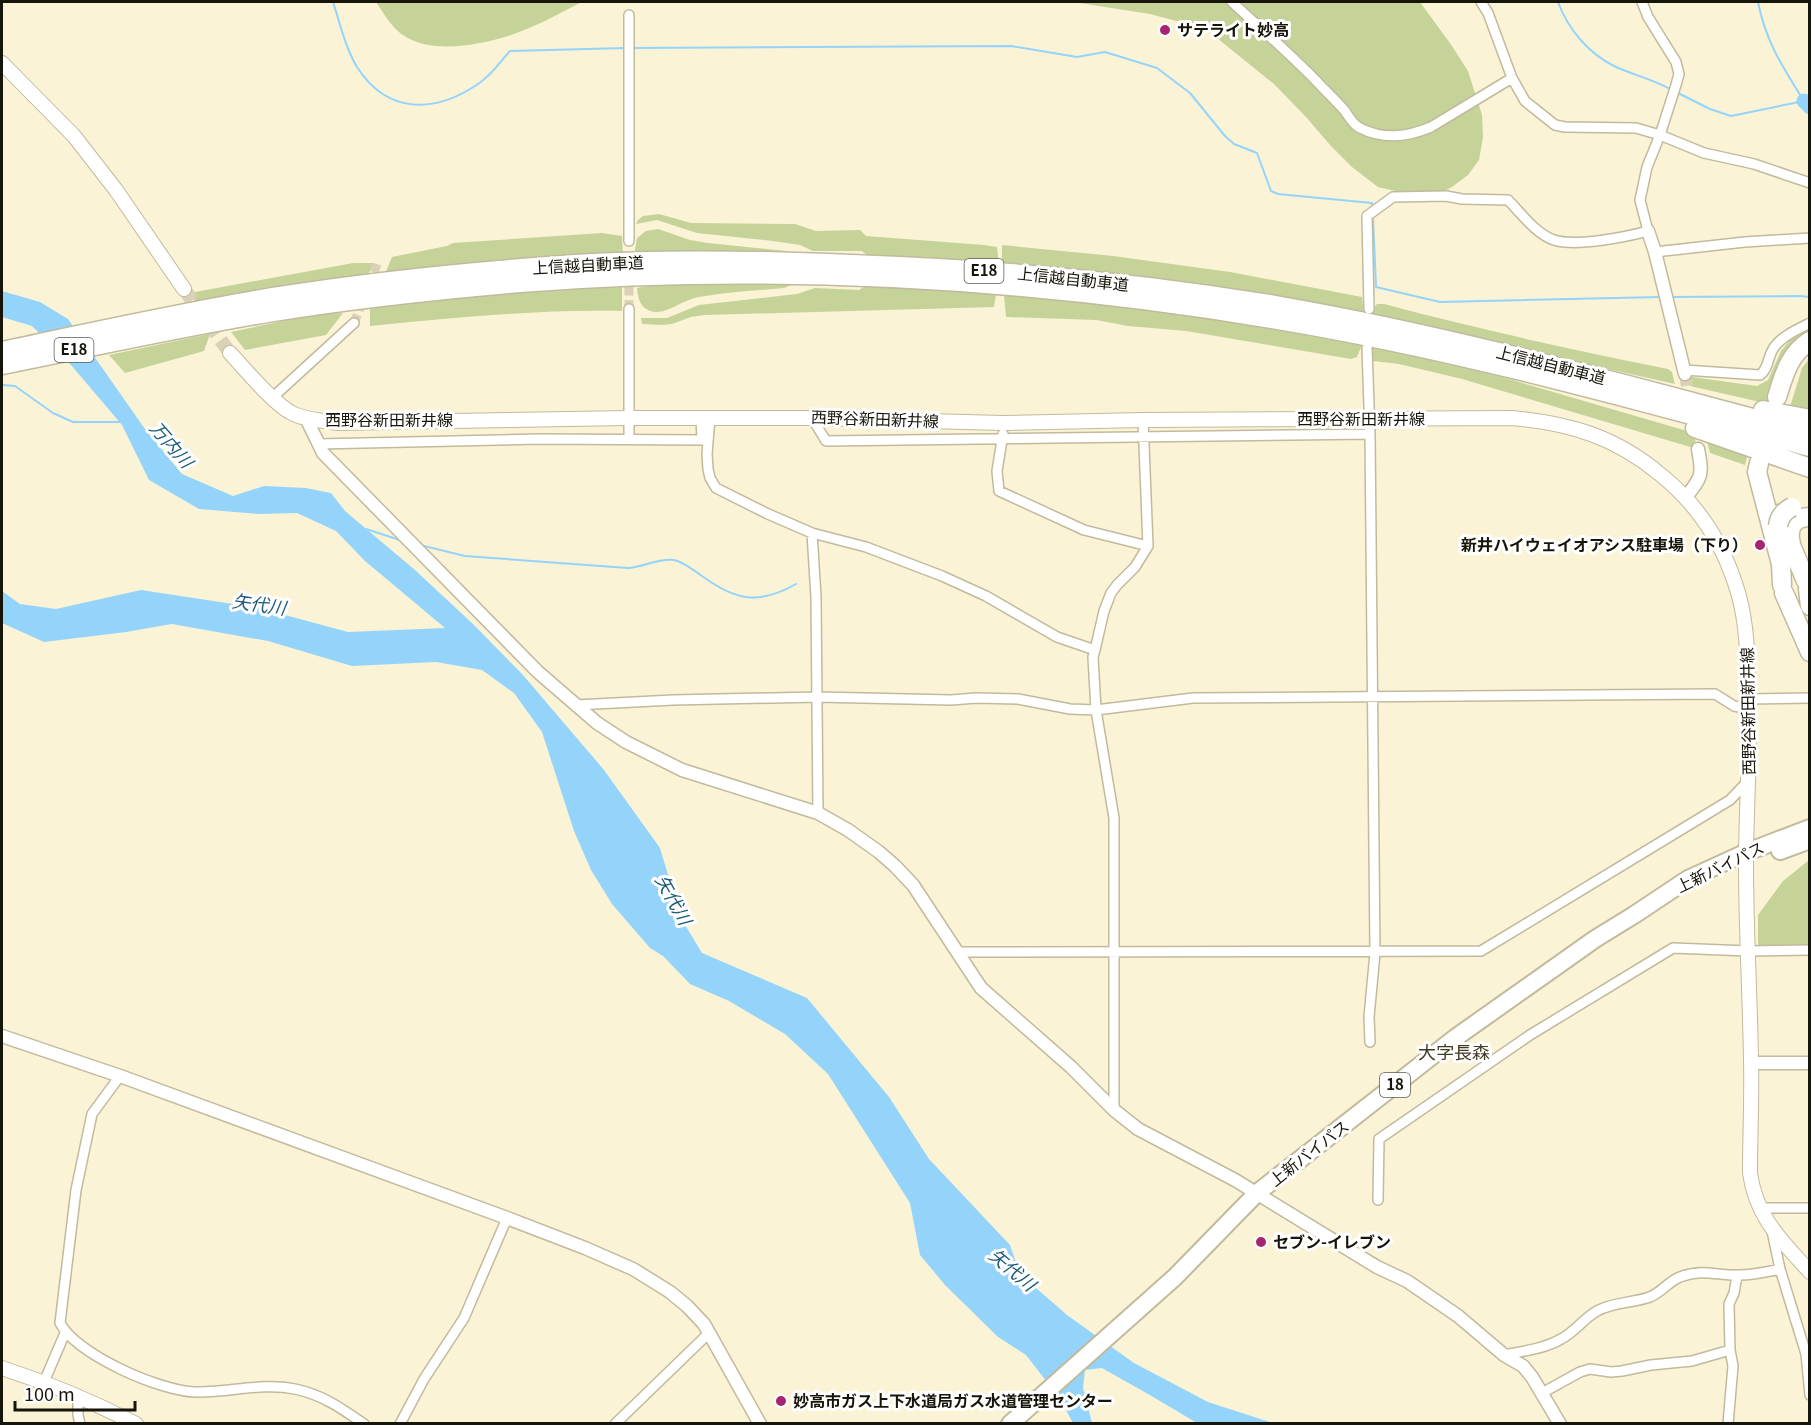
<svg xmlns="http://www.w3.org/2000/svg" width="1811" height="1425" font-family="Georgia,'Noto Sans JP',serif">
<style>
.green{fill:#c5d399}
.water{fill:#94d4fb}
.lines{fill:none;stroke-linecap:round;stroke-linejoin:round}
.stream{stroke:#94d4fb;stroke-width:2}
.river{stroke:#94d4fb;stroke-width:15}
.minor-tunnel{stroke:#d9d2b7;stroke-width:9;stroke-dasharray:9 4.5;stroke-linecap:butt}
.tertiary-tunnel{stroke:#d9d2b7;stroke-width:12;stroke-dasharray:12 6;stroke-linecap:butt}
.secondary-tunnel{stroke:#d9d2b7;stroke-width:14;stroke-dasharray:14 7;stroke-linecap:butt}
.minor-casing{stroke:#c1ba9d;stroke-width:12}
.tertiary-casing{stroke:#c1ba9d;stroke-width:15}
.secondary-casing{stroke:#c1ba9d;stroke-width:16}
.trunk-casing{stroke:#c1ba9d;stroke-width:20}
.motorway-casing{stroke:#c1ba9d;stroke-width:21}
.minor{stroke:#fff;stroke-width:9}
.tertiary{stroke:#fff;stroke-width:12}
.secondary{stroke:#fff;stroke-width:14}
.trunk{stroke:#fff;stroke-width:16}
.motorway{stroke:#fff;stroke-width:18}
.motorway-bridge-casing{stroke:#c1ba9d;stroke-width:21;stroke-linecap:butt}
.motorway-bridge{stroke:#fff;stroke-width:18}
.poi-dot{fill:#a72471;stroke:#fff;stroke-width:2}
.labels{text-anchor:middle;stroke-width:6;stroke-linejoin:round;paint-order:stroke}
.shield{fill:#fff;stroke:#5d5b54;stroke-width:1.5}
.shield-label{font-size:15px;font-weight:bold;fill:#17150a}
.poi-label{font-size:16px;font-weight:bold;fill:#17150a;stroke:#fff;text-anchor:start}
.street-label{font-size:16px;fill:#17150a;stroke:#fff}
.water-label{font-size:18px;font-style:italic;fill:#1c5b7b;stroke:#fff}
.neighbourhood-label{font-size:18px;fill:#413b22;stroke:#fff}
</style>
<rect width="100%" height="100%" fill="#fbf3d6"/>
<path class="green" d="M376 2H582C562 12 541 24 519 32 489 44 435 55 406 37 393 30 384 14 376 2Z
M1073 2H1420L1452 46 1468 71 1482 115 1483 137 1479 160 1468 175 1452 187 1435 196 1400 192 1378 187 1352 167 1330 145 1306 117 1274 84 1212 34 1184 23 1150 14Z
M659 214 691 223 795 224 816 231 860 230 866 236 984 245 997 247 999 265 869 257 862 251H813L800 245 773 241 697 233 657 220 636 224 638 220 643 216Z
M658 229 690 240 708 243 786 251 791 253 634 255 637 238 646 231Z
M602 233 622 236 623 257 385 274 392 257 447 246 453 243Z
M1002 245 1113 256 1230 272 1362 297 1364 315 1002 264Z
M353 263H374L367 277 196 303 192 296 195 292Z
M710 283H796L784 288C756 291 727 292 699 297 684 299 669 313 655 312 641 310 638 300 637 288L647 286Z
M867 285 996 294 994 307 705 315 691 317 672 324 662 325 642 324 641 318H667L699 305 797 294 815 288 859 290Z
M622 287V311C538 309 454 318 370 326V309L387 305 534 291Z
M1004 295 1038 297 1218 318 1362 345 1357 357 1351 359 1186 331 1128 326 1096 320 1006 317Z
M1377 304H1384C1478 329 1573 350 1668 369L1672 372 1675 384 1373 316 1374 308Z
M343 313 326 335 245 350 231 332 315 314Z
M1809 326V333L1778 374 1769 404 1690 386 1689 379 1692 377 1757 386 1768 380 1781 351 1791 339Z
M209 334H210L204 351 125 373 109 355Z
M1373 348 1386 349 1464 366 1694 433 1697 449 1462 379 1399 364 1373 361Z
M1809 359V414L1790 407 1802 368Z
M1707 441 1748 453 1745 465 1710 453Z
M1809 860V945L1758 946V915L1783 881Z"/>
<path class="water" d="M2 291 40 302 68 319 145 429 182 474 233 496 264 486 306 488 331 493 345 511 415 570 473 624 523 675 604 770 660 848 681 918 702 953 807 998 889 1097 929 1159 1010 1245 1020 1274 1067 1315 1134 1363 1208 1402 1273 1423H1197L1148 1394 1102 1368 1085 1370 1083 1388 1092 1423H1073L1060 1399 1026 1355 998 1337 945 1285 920 1255 910 1203 828 1074 785 1034 729 1001 690 984 663 956 650 948 612 904 591 870 574 831 542 732 514 693 482 670 436 662 352 666 268 641 172 624 126 632 44 642 2 623V591L20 604 56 609 141 590 259 608 348 632 445 628 365 561 336 531 297 513 258 514 199 509 149 480 122 425 71 365 32 326 2 317Z"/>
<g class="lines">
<path class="stream" d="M333 2C340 23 345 47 357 67 387 114 434 114 478 84 491 76 500 62 510 51L626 48
M1558 2C1568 29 1588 53 1614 66 1633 75 1652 79 1670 89
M632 48 1011 46 1077 57 1105 52 1157 68 1190 93 1225 136 1234 144 1257 153 1271 191 1278 194 1372 203V208
M1678 93 1710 109 1731 116 1804 101C1782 66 1766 42 1758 2
M1373 217 1376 287 1440 302 1661 297
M1670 297 1800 296 1810 297
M2 385 15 386 53 413 73 422H120
M366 529 403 541
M420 545 465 556 628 568C643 567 659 558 674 560 684 562 693 570 702 576 736 601 759 605 796 584"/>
<path class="river" d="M1804 101 1810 107"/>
<path class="minor-tunnel" d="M369 285 378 262
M629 309V276
M354 323 364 298"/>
<path class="tertiary-tunnel" d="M1685 374 1690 406"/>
<path class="secondary-tunnel" d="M184 289 230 353"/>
<g class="minor-casing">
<path id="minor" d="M1232 2C1262 30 1294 57 1322 87 1330 95 1338 103 1345 111 1349 117 1353 125 1360 128 1384 140 1407 137 1431 127L1512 78
M1481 2 1488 13 1512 78 1525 101 1555 125 1565 127 1636 128 1660 135 1704 153 1754 164 1810 183
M629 15V241
M1655 252 1745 242 1810 238
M629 309V438
M1369 309 1367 216 1393 197 1446 196 1462 199 1508 200C1521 213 1536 234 1554 240 1576 247 1626 237 1648 231L1640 200 1647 167 1660 135 1676 85 1679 74 1676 62 1648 17 1642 2
M1367 348 1370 434 1375 953 1369 1017 1370 1042
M1684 370 1760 375C1769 368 1767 359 1773 349 1780 337 1798 329 1810 323
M273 397 354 323
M710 418 707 454 708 469 710 478 716 488 768 514 812 533 866 547 942 576 986 596 1057 637 1095 650 1093 657 1096 710 1114 818V1110
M812 418 826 441 1370 434
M1003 434 997 471 999 491 1084 530 1148 546
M318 444 539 439 702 440 701 418
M812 533 816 597 818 813
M1095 650 1104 611 1111 593 1117 585 1135 567 1148 546 1143 420
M1750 699 1810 698
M576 705 673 700 818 697 951 700 976 698 1018 699 1070 709 1096 710 1193 698 1715 694 1734 706 1750 709
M956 952 1481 951 1730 800 1749 780
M120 1076 92 1114 76 1190 60 1323C77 1355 160 1391 195 1392 229 1393 262 1382 295 1389 323 1395 341 1408 364 1424
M1378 1200 1379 1139 1530 1035 1673 948 1748 951 1810 950
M1759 1208H1810
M1772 1231 1780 1269 1806 1354 1810 1395
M1504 1355C1523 1351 1544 1349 1561 1339 1575 1332 1584 1318 1597 1311 1613 1302 1633 1303 1650 1297 1662 1292 1669 1281 1680 1277 1702 1268 1718 1276 1739 1275 1753 1275 1766 1272 1780 1269
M44 1382 65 1333
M1542 1393 1580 1372 1590 1369 1611 1372 1622 1371 1651 1365 1692 1361 1730 1350
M78 1396V1415L80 1424
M400 1424 424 1379 464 1318 507 1218
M615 1424 709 1333
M1728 1424 1733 1366 1730 1350 1729 1304 1734 1293 1737 1276"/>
</g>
<g class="tertiary-casing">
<path id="tertiary" d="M1648 231 1655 252 1685 374
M306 418 323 453 538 672 597 723 626 742 682 770 818 813 848 830 879 852 895 866 913 885 981 988 1071 1067 1114 1110 1138 1129 1235 1180 1377 1267 1407 1281 1458 1316 1504 1355 1523 1366 1532 1377 1560 1424
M1686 497C1702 477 1703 475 1698 449
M2 1036 120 1076 507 1218 585 1248 633 1269 670 1292 687 1306 704 1324 760 1424
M1751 1063H1810"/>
</g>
<g class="secondary-casing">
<path id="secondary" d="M2 63 74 136 116 190 184 289
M230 353C245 369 272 402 290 412 303 420 321 420 336 423L629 418H812L1003 423 1143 420 1512 418C1570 423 1616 437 1661 475 1697 504 1722 542 1736 586 1745 613 1747 642 1748 671 1752 735 1746 800 1746 865 1746 930 1750 995 1751 1060 1752 1097 1750 1135 1750 1173 1756 1217 1781 1240 1810 1272
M2 1368C48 1383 92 1401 136 1424"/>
</g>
<g class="trunk-casing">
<path id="trunk" d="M1780 851 1810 840
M1010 1424 1175 1277 1257 1193 1455 1038 1595 939 1634 915 1688 879 1747 852 1810 828"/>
</g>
<g class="motorway-casing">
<path id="motorway" d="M2 351C92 332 182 312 273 297 373 281 474 271 575 264 666 258 759 260 851 264 995 269 1139 282 1281 306 1460 337 1634 387 1810 433
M2 365C92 347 182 327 273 312 354 299 437 290 520 283 770 264 1024 278 1272 319 1454 349 1632 399 1810 447
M1777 397C1784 375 1789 354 1810 341
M1763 410 1810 419
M1695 428 1810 468
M1759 463 1757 472 1781 564 1782 585
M1778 514 1806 581
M1791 544C1787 528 1793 517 1810 517
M1808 589 1810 606
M1784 593 1810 652"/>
</g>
<use href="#minor" class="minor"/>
<use href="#tertiary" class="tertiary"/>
<use href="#secondary" class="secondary"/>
<use href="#trunk" class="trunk"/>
<use href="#motorway" class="motorway"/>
<g class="motorway-bridge-casing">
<path id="motorway-bridge" d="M1778 526C1779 517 1784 511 1792 507"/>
</g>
<use href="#motorway-bridge" class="motorway-bridge"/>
</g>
<g class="poi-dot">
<circle cx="1165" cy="30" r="6"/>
<circle cx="1760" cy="545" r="6"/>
<circle cx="1261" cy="1242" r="6"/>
<circle cx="781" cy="1401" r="6"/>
</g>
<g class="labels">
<g class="shield">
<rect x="964.5" y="259" width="39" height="24" rx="4.5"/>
<rect x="54.5" y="338" width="39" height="24" rx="4.5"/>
<rect x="1380" y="1073" width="30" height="24" rx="4.5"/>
</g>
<g class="shield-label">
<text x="984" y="276">E18</text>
<text x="74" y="355">E18</text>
<text x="1395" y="1090">18</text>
</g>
<g class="poi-label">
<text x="1177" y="36">サテライト妙高</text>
<text x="1748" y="551" text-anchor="end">新井ハイウェイオアシス駐車場（下り）</text>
<text x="1273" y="1248">セブン-イレブン</text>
<text x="793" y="1407">妙高市ガス上下水道局ガス水道管理センター</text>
</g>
<g class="street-label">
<text transform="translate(588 265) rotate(-3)" y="6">上信越自動車道</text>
<text transform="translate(1073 279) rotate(6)" y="6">上信越自動車道</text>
<text transform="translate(1551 365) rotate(14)" y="6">上信越自動車道</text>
<text transform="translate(875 419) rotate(2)" y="6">西野谷新田新井線</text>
<text x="1361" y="425">西野谷新田新井線</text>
<text x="389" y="426">西野谷新田新井線</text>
<text transform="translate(1748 711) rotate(-91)" y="6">西野谷新田新井線</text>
<text transform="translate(1720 867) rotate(-26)" y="6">上新バイパス</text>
<text transform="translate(1309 1153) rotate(-38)" y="6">上新バイパス</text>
</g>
<g class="water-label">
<text transform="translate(171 445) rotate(49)" y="6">万内川</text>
<text transform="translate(259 605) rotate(8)" y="6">矢代川</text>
<text transform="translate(673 900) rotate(61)" y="6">矢代川</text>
<text transform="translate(1012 1270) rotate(40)" y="6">矢代川</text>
</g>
<g class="neighbourhood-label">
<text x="1454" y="1059">大字長森</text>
</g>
</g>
<rect width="1811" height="1425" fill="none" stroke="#17150a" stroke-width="6"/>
<path d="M15 1401v9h120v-9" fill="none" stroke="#17150a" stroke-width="3"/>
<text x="24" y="1401" font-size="18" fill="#17150a" stroke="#ffffff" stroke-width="4.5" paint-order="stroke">100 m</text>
</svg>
